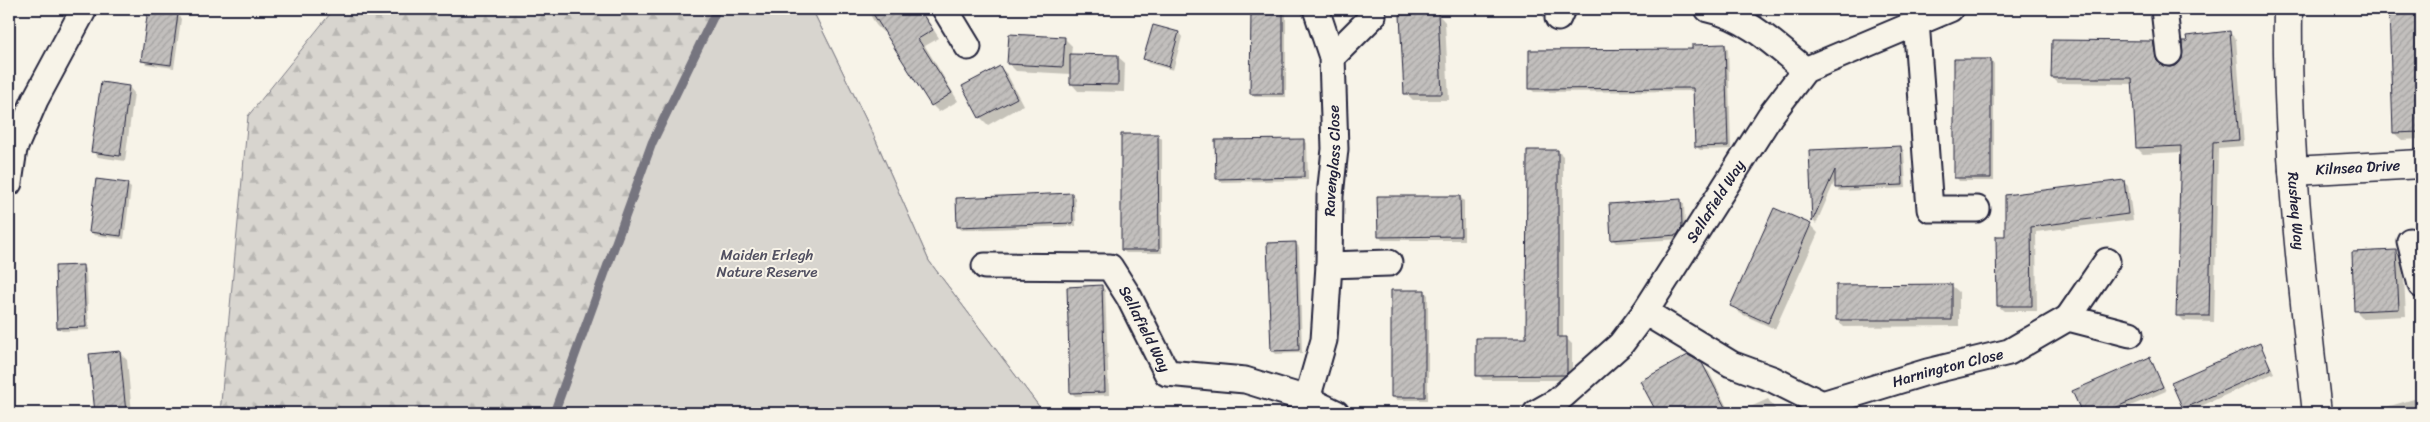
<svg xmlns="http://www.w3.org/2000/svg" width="2430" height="422" font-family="Sriracha,sans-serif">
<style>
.forest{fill:url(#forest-firs);stroke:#7d7c85}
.green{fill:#d8d5cf;stroke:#7d7c85}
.shadow{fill:#0003}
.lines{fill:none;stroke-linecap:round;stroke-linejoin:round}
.stream{stroke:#76747f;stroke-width:9}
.building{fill:url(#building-hatch);stroke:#22223b}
.minor-casing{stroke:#22223b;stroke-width:29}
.tertiary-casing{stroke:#22223b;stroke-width:31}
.minor{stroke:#f7f3e8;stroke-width:25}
.tertiary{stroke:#f7f3e8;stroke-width:28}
.labels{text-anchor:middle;stroke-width:4;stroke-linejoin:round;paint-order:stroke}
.street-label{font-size:15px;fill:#22223b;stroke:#f7f3e8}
.park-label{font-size:15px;fill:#504f60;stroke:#f7f3e8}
</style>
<defs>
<pattern id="forest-firs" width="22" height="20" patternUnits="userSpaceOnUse" patternTransform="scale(1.25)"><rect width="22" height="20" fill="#d8d5cf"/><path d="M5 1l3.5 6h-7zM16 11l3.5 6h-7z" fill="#b9b7b3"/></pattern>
<pattern id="building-hatch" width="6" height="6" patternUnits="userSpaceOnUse" patternTransform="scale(1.25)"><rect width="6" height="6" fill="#c2bfbd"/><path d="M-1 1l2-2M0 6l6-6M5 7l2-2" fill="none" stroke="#a6a4a3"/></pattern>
</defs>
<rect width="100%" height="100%" fill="#f7f3e8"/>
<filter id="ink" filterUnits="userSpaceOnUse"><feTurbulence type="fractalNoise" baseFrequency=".02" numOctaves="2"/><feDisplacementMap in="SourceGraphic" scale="10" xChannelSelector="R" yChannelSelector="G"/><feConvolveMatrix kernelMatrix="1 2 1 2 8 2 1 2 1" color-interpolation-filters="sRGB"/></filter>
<g filter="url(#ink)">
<path class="forest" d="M334 9H812L873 134 929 261 1044 413H220L248 116Z"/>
<path class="green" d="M717 9H812L873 134 929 261 1044 413H554L652 143Z"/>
<path class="shadow" d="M867 9H913L915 13 919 11 926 18 939 38 925 46 958 101 939 112 932 105 885 30 883 32 876 25Z
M1251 9H1286V97H1255L1252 93Z
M2390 9H2421V139L2402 140 2394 133Z
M1438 14 1445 22 1449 100H1413L1406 93Z
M178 15 181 19 174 68 146 64 143 60Z
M1154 26 1179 33 1182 37 1173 70 1148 63 1144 59Z
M9 30 15 36 9 44Z
M2230 33 2236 39 2244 146 2218 148 2214 322 2184 321 2178 315 2182 152 2143 154 2137 148 2134 84 2058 83 2052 77 2153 42 2159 48 2163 67 2170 69Z
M1064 38 1072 46 1071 55 1117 56 1125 63 1124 92 1078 91 1071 83V74L1016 71 1009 64Z
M1725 45 1728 49 1731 149 1700 150 1696 146 1695 91 1534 92 1530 88Z
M1991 60 1994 64V181H1959L1956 177Z
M999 67 1007 74 1023 105 988 125 980 117 964 86Z
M129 87 134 93 125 161 98 157 93 151Z
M1158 135 1162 139V253H1126L1122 250Z
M1303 140 1307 143 1308 180 1221 182 1217 178Z
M1901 147 1904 151 1906 188 1840 191 1836 187V178L1816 224 1814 222 1811 151Z
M1558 151 1563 156V339H1567L1572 344V378L1570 380H1483L1478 375 1528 339Z
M2123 181 2128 186 2133 220 2036 232 2037 311H2004L1998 306 2006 237Z
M127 185 131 188 124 239 94 235 90 231Z
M1072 194 1075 198 1076 226 962 230 958 227Z
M1460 197 1464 201V240H1382L1379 236Z
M1680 200 1684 204 1685 231 1681 239 1616 243 1612 239Z
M1775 209 1811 226 1818 233 1775 329 1739 313 1732 305Z
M1295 243 1299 247 1302 353 1276 354 1272 350Z
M2396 251 2403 259 2406 316 2363 318 2356 311Z
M83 267 86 270 89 330 62 331 58 328Z
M1951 285 1959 292V326L1844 327 1837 320Z
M1102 287 1105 290 1109 395 1075 396 1071 392Z
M1424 291 1428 295V400H1396L1393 397Z
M2260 345 2274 373 2188 412 2184 408Z
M120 353 127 360 132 413H96L91 355Z
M2150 359 2166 391 2114 413H2083L2074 392Z
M1701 364 1709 372 1730 413H1657Z
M2421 397V413H2377L2376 410Z
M1768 399 1778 413H1737Z"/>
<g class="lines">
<path class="stream" d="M554 413 652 143 717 9"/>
</g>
<path class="building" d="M148 9 178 14 171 65 141 61Z
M870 9H919L933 30 918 39 952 93 931 106Z
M1251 9H1283V94H1250Z
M2389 9H2421V132L2393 133Z
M1438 13 1442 94H1404L1400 15Z
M1153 25 1179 32 1169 67 1143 59Z
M2230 31 2239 140 2213 142 2209 316H2176L2181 146 2136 148 2132 78H2051L2052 40 2153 41 2157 61 2163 66 2170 67 2177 65 2182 59V41H2187L2186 36Z
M1009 34 1065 37 1063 67 1007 64Z
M1725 44 1728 146 1695 147 1693 88 1529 89V50L1692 49V45Z
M1070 54 1118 55V85L1070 84Z
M1954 59H1991V178H1954Z
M1000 66 1017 98 979 118 962 86Z
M101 82 129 86 120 156 91 152Z
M1121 134H1158L1159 250H1121Z
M1304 139V177L1216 179 1215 140Z
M1901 146 1903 185 1835 188V170L1812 222 1809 150Z
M1527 150H1558V337H1567V373L1565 375 1476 376V338H1526Z
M96 179 128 183 121 236 89 232Z
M2124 180 2128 214 2031 227 2032 306H1997L1996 236H2005V195Z
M1072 193 1073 223 957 227 956 198Z
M1377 196H1460L1461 236 1378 237Z
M1681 199 1682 227 1677 235 1611 240 1609 204Z
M1774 208 1811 224 1768 323 1730 306Z
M1296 242 1299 350 1271 351 1267 243Z
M2396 250 2399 309 2354 311 2352 252Z
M83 265 86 327 57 328 55 266Z
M1952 284V320H1836V285Z
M1102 285 1105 392 1070 393 1067 287Z
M1391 290H1425V397H1391Z
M2260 343 2271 369 2183 409 2171 382Z
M120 351 126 413H95L89 354Z
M1688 355 1702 363 1728 413H1657L1640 381Z
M2150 357 2163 387 2103 413H2082L2072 391Z"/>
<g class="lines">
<g class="minor-casing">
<g id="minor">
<path d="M945 9 968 47"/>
<path d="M1316 9 1332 57"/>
<path d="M1708 9C1747 17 1775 45 1805 70"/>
<path d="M2164 9 2169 53"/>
<path d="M1558 18 1562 9"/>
<path d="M1916 21 1930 209H1977"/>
<path d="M9 183 14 149 35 100 84 9"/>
<path d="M2410 241 2421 285"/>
<path d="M1329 265 1389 263"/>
<path id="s1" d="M985 266 1110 267 1129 297 1167 373 1245 380 1307 399 1336 413"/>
<path id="s2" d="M1645 312 1731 364 1772 379 1822 404 1927 372 2009 352 2068 318 2130 334"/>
<path d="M2068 318 2107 261"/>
<path id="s3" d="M1307 399 1324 340 1329 265 1330 196 1335 149 1332 57 1373 16"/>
<path id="s4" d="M1536 413 1557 401 1621 344 1645 312 1770 116 1805 70 1950 9"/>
</g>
</g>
<g class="tertiary-casing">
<g id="tertiary">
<path id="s5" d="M2288 9C2286 144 2302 279 2317 413"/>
<path id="s6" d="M2293 171 2421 164"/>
</g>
</g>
<use href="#minor" class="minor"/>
<use href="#tertiary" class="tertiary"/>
</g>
</g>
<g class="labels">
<g class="street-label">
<text dy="5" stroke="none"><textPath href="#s3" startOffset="241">Ravenglass Close</textPath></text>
<text dy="5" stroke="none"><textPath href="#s6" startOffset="65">Kilnsea Drive</textPath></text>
<text dy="5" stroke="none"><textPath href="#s4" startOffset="281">Sellafield Way</textPath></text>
<text dy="5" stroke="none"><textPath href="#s5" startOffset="202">Rushey Way</textPath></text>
<text dy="5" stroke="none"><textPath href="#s1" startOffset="196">Sellafield Way</textPath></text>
<text dy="5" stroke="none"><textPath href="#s2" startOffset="331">Harnington Close</textPath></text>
</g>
<g class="park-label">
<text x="767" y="260">Maiden Erlegh<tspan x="767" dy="17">Nature Reserve</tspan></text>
</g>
</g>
<rect width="2430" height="422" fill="none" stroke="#f7f3e8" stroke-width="30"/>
<rect x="15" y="15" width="2400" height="392" fill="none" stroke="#22223b" stroke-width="2" filter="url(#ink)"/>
</svg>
